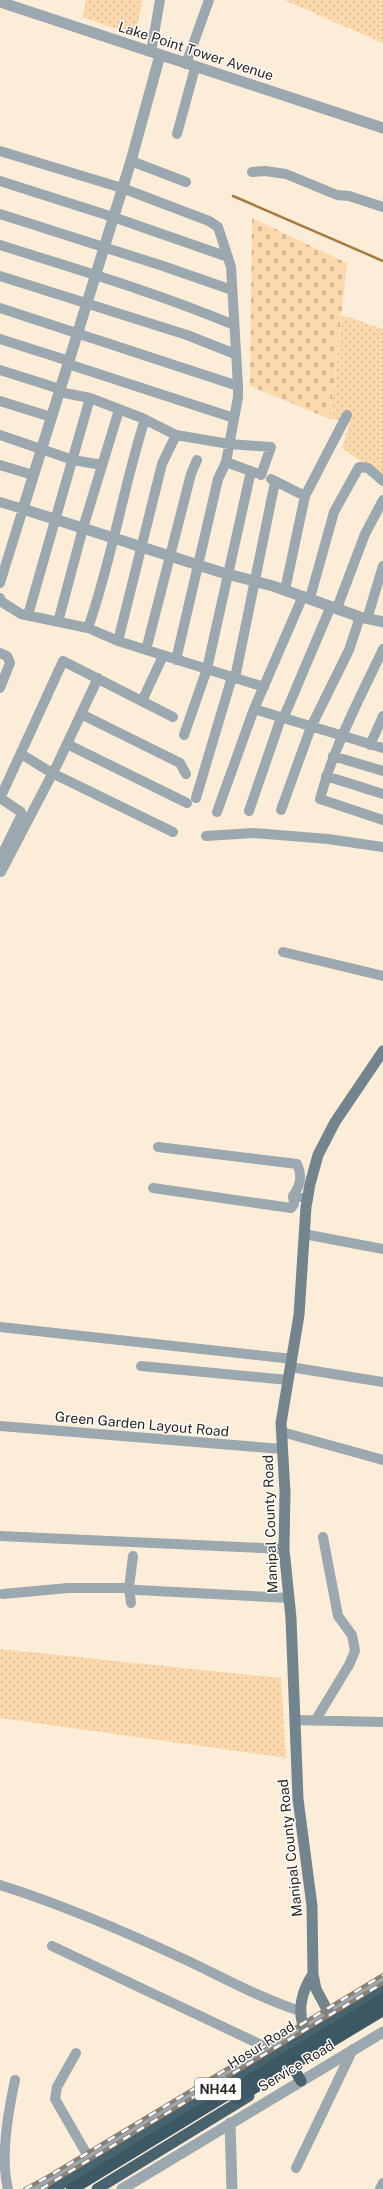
<svg xmlns="http://www.w3.org/2000/svg" width="383" height="2189" font-family="'Public Sans',sans-serif">
<defs>
<pattern id="grass-dots" width="8" height="8" patternUnits="userSpaceOnUse"><rect width="8" height="8" fill="#fbd9ad"/><path d="M2 2h.1M6 6h.1" fill="none" stroke="#d7ba94" stroke-width="1.8" stroke-linecap="round"/></pattern>
<pattern id="cemetery-stones" width="16" height="16" patternUnits="userSpaceOnUse"><rect width="16" height="16" fill="#fbd9ad"/><path d="M2 7V4a2 2 0 0 1 4 0v3zM10 15v-3a2 2 0 0 1 4 0v3z" fill="#d7ba94"/></pattern>
</defs>
<rect width="100%" height="100%" fill="#fcedd9"/>
<path fill="url(#grass-dots)" d="M86,0h57l-8,35 -53,-18z
M284,0h99v43z
M342,315l41,14v148l-41,-29 8,-26 -20,-3z
M0,1649l281,29 5,80 -286,-40z"/>
<path fill="url(#cemetery-stones)" d="M252,218l95,45 -17,156 -80,-33z"/>
<g fill="none" stroke-linecap="round" stroke-linejoin="round">
<path stroke="#a57b3e" stroke-width="2.5" d="M233,196l150,65"/>
<path stroke="#9ba8af" stroke-width="10" d="M151,52l9,-52
M186,64l23,-64
M177,134l18,-66
M0,151l122,37 87,33 9,6 13,40 7,119v11l-12,65 -8,17 -42,181
M131,161l55,21
M252,172l13,-1 21,3 51,21 12,1 34,11
M0,181l113,36 115,40
M0,214l163,52 69,24
M0,245c79,25 158,48 234,80
M0,276l187,59 48,19
M0,308l238,78
M0,339l69,22
M68,364l166,54
M0,370l60,19
M59,392l31,6 52,20 34,17 53,9 42,3 -10,28
M0,401l51,16
M0,435l73,25 29,5
M226,462l30,11
M0,465l33,10
M271,479l34,17
M0,502l23,7 -23,74
M285,590l20,-94 42,-81
M303,596l-49,113 129,39
M0,598l2,4 19,12 67,14 30,13 146,46
M310,598l24,-86 25,-45 9,1 15,13
M337,608l28,-74 18,-34
M28,615l62,-217
M367,619l16,-53
M58,622l25,-94 36,-118
M88,628c24,-68 35,-140 57,-209
M118,641l44,-177 14,-29
M383,649c-23,49 -49,97 -63,150l63,21
M146,650l45,-176 6,-14
M0,653l7,3 3,7 -10,25
M235,678l40,-196
M142,701l21,-45
M81,714l99,49 6,11
M283,719l48,-113
M184,735l23,-66 44,-198
M67,744l120,59
M370,745l13,-29
M21,754l31,19 121,59
M333,756l50,15
M326,776l57,18
M3,792l60,-131 110,56
M0,798l21,14v4l-21,43
M196,798l36,-121
M281,810l30,-83 38,-77 11,-33
M249,811l32,-93
M217,812l37,-103
M206,836l47,-3 75,6 55,8
M1,872l57,-109 40,-85
M283,952l100,24
M158,1147l139,17c6,12 3,22 -4,32
M153,1188l138,20 3,-4 -1,-8 14,2
M304,1234l79,15
M0,1327l292,32
M141,1366l147,14
M290,1367l93,15
M0,1426l282,23
M282,1432l101,28
M0,1536l284,13
M3,1594l65,-6h61l8,2 151,8
M131,1603l-2,-15 4,-32
M295,1720l88,2
M315,1721l34,-56 6,-14 -3,-16 -14,-19 -15,-79
M0,1885c64,20 126,47 186,75 38,18 74,38 114,51
M52,1946l218,103
M76,2053l-19,34 -2,12 34,59
M296,2168l57,-119
M8,2189c-8,-31 0,-77 7,-109
M380,2189l3,-6"/>
<path stroke="#9ba8af" stroke-width="11" d="M0,2l383,126
M160,55l-29,106 -108,348 197,63 53,14 87,31 23,5
M230,2123l2,66
M36,2189l347,-208
M122,2189l261,-157"/>
<path stroke="#72858f" stroke-width="11" d="M332,2019l-16,-30 -3,-15 -1,-68 -14,-107 -7,-181 -7,-69 1,-57 -4,-69 18,-108 7,-108 4,-23 8,-29 17,-33 48,-71
M304,2028c-7,-18 -2,-38 9,-54"/>
<path stroke="#48626e" stroke-width="11" d="M294,2069l7,12
M53,2189l330,-200
M97,2189l152,-93"/>
<path stroke="#3c5865" stroke-width="12" d="M237,2098l146,-88
M72,2189l311,-190"/>
<defs>
<path id="rail" d="M25,2189l24,-13 334,-201
M41,2189l342,-206"/>
</defs>
<use href="#rail" stroke="#8b8072" stroke-width="4"/>
<use href="#rail" stroke="#fff" stroke-width="2.5" stroke-dasharray="8" stroke-linecap="butt"/>
</g>
<g text-anchor="middle" stroke-width="3" stroke-linejoin="round" paint-order="stroke">
<rect fill="#fff" stroke="#6d6862" stroke-width="1" x="195" y="2078" width="46" height="22" rx="3"/>
<g font-size="13" font-weight="bold" fill="#2e271e">
<text x="218" y="2094">NH44</text>
</g>
<g font-size="14" fill="#2e271e" stroke="#fff">
<text transform="translate(196 51) rotate(18)" y="5">Lake Point Tower Avenue</text>
<text transform="translate(142 1424) rotate(5)" y="5">Green Garden Layout Road</text>
<text transform="translate(270 1524) rotate(-92)" y="5">Manipal County Road</text>
<text transform="translate(290 1848) rotate(-96)" y="5">Manipal County Road</text>
<text transform="translate(261 2045) rotate(-32)" y="5">Hosur Road</text>
<text transform="translate(296 2066) rotate(-31)" y="5">Service Road</text>
</g>
</g>
</svg>
